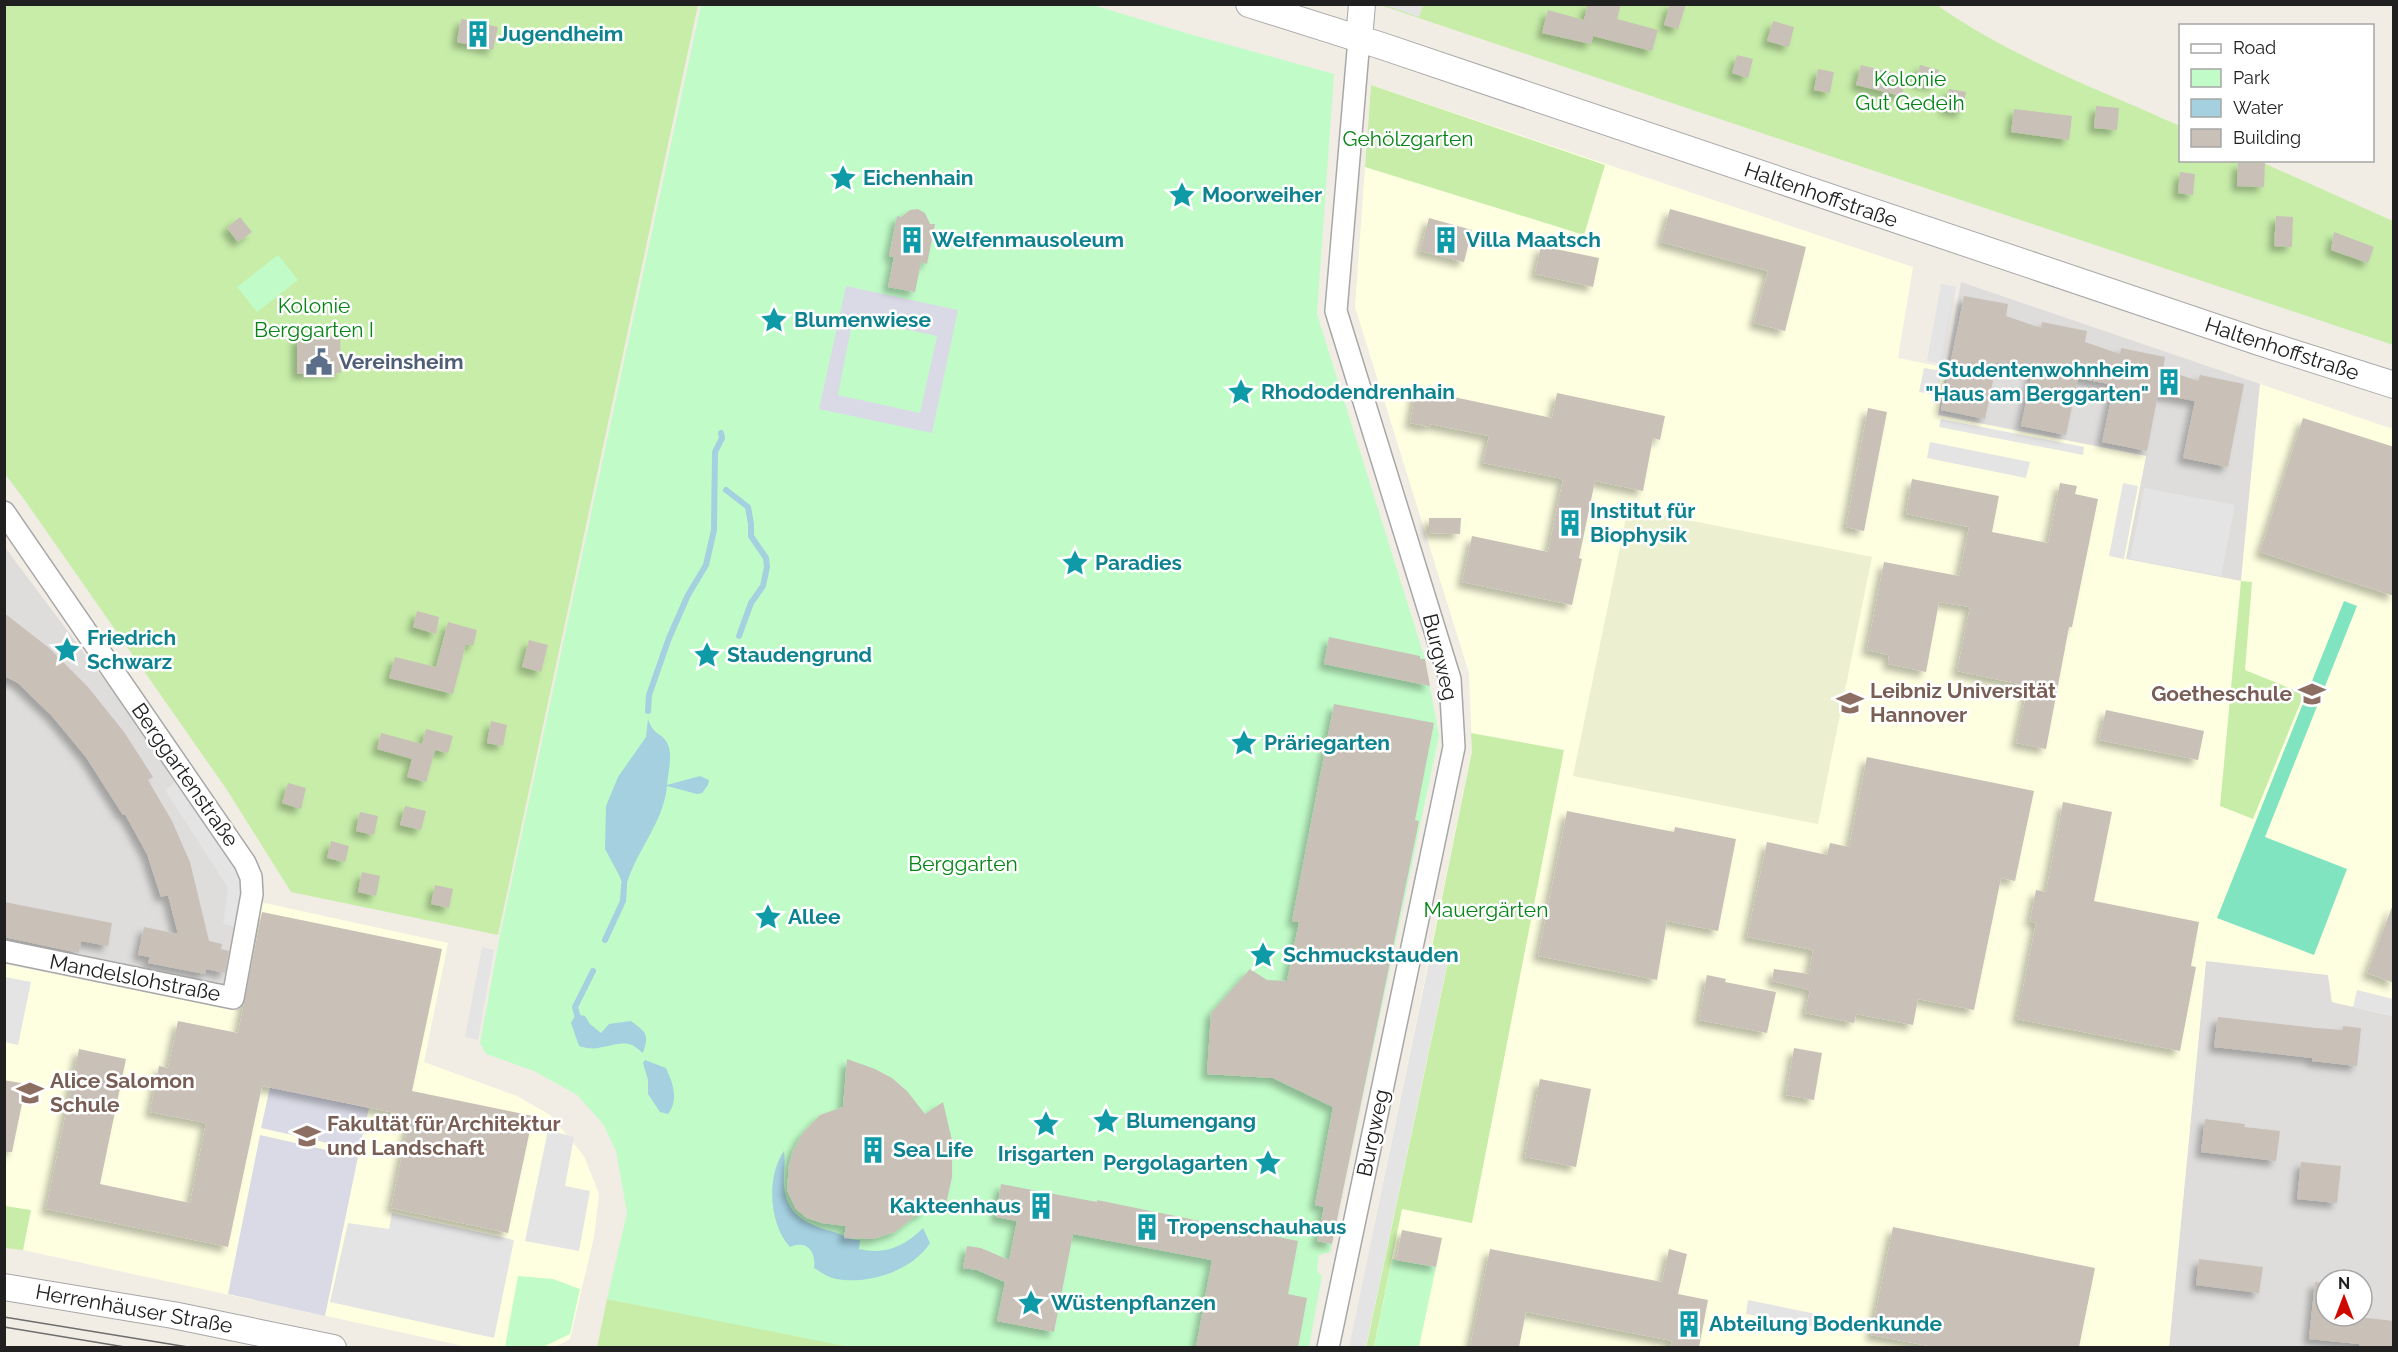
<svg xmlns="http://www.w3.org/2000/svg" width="2398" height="1352" font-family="Raleway,sans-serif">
<defs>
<filter id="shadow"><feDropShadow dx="-5.5" dy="5.5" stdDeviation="3" flood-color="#0004"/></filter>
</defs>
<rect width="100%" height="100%" fill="#f1ede5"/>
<path fill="#dedddc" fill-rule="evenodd" d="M1961,282l299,102 -19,197 -116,-22 21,-103 -208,-41z
M4,546l203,271 39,68 -18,106 -223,-48z
M2206,960l122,15 4,27 61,14v331l-224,1zM2326,1280h36v36h-36z"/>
<path fill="#feffe0" d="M1371,85l542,182 -15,91 49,10 -9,47 208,41 -20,103 115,22 19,-197 133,45v587l-61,-14 -4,-27 -122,-14 -37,386 -820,1 123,-598 -3,-77 -114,-366z
M260,902l188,41 -24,119 93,34 33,19 34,41 15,38 -5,43 -24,102 -16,8h-86l-445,-97 7,-39 -25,-5 -1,-242 235,47z"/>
<path fill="#ecf0d0" d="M1628,508l244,49 -54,267 -245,-48z"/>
<path fill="#c7eda9" d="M5,5h693l-200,930 -207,-43 -64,-102 -201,-288 -21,-28z
M1380,5h557c73,52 161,84 243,121v34l79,1 134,60v124z
M1371,85l234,80 -21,70 -219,-68z
M2241,581l11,1 -7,88 59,24 -51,125 -33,-13z
M1471,733l93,17 -92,473 -70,-14 -28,138 -8,1 83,-391 -18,-5 41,-201z
M5,1206l26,4 -8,40 -18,-2z
M607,1299l254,48 -264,1z"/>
<path fill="#c1fcc8" d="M701,5h392l93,28 148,41 -17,240 108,345 14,77 -109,516 -11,3 -2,16 5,5 -13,71h-459l-243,-48 20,-86 -11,-62 -13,-27 -26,-29 -43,-24 -48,-17 -6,-11 20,-108z
M278,255l20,25 -41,32 -20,-25z
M1392,1259l44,8 -17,80 -45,1z
M518,1276l35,3 27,10 -10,45 -27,13h-38z"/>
<path fill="#80e4c1" d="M2344,601l13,5 -92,231 82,32 -33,86 -97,-37z"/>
<path fill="#e4e4e4" d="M1381,4h42v1l-4,12z
M1941,284l15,3 -13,77 -16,-3z
M1924,368l18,3 -5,24 -18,-3z
M1941,419l143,28 -1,8 -144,-28z
M1930,442l100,20 -4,16 -99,-20z
M2123,483l15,3 -14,73 -15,-3z
M2144,488l91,17 -14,71 -91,-17z
M176,781l63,93 4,15 -6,38 -14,-3 5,-36 -63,-98z
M482,947l12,3 -16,90 -13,-3z
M1431,952l18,4 -83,391h-17z
M5,977l26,5 -13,63 -13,-3z
M2357,990l36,9v17l-40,-9z
M548,1130l26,7 -9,49 25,5 -11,60 -54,-10z
M392,1213l122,27 -20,98 -164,-36 18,-79 41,6z
M1748,1300l73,15 -3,13 -72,-14z"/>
<path fill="#dadae7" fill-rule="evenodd" d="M846,286l112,24 -26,123 -113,-24zM853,318l84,18 -17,77 -82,-18z
M270,1087l99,21 -10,42 -98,-22z
M260,1135l98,22 -33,159 -97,-22z"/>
<path fill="#a4d0e0" d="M648,719c6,17 11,12 18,22 8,11 2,31 1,44l33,-9 9,4 -1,5 -6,8 -5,1 -30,-8c-4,40 -34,67 -42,105l-6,-16 -14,-26 1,-43 12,-29 28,-40z
M576,1014l9,2 5,8 11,9 8,-9 22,-3c16,12 18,13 12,32 -3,-2 -8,-7 -11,-8 -17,-6 -32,9 -53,1l-8,-23z
M645,1060l21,8c7,15 13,32 2,46l-8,-2 -12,-18v-14l-5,-17z
M784,1151c2,14 -2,28 1,42 5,25 27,33 49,39 10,3 14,8 26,8l-1,9c26,6 45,-2 64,-21l7,15c-18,28 -62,42 -94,36 -9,-2 -15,-7 -22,-11 2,-17 -7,-28 -24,-21 -21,-23 -24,-70 -6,-96z"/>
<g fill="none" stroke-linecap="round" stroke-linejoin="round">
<path stroke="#a4d0e0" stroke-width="6" d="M726,490l22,17 3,17v12l15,22 1,9 -4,19 -12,17 -12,33
M648,711l1,-16 20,-57 19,-43 18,-30 8,-35 1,-78 7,-14 -1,-5
M605,940l18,-39 1,-16
M579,1022l-4,-15 18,-36"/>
</g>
<path fill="#c9c0b8" filter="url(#shadow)" d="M1588,4h33l-4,15 41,11 -6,21 -59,-15 -2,8 -49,-11 6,-23 36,10z
M1670,4h16l-8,25 -14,-4z
M461,19l37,8 -5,23 -36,-8z
M1773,21l21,6 -5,20 -22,-6z
M1737,55l16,4 -5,19 -16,-5z
M1861,65l45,11 -4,20 -46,-11z
M1920,65l19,5 -4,16 -19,-4z
M1818,69l16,3 -4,21 -16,-3z
M1949,89l17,3 -4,21 -18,-4z
M2096,106l23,2 -2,22 -23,-2z
M2014,109l58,7 -3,24 -58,-8z
M2238,163h27l-1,24 -27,-1z
M2180,172l15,2 -2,21 -15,-2z
M918,209l7,4 5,11h5l-8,40 -6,-2 -6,30 -27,-5 6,-30 -5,-1 8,-40 4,1 9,-7z
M1670,209l136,38 -21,84 -31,-8 14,-52 -107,-29z
M2276,216l17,1 -1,30 -18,-1z
M240,217l12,15 -14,10 -11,-14z
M1429,218l43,12 -8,32 -44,-11z
M2334,232l40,15 -6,16 -37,-13z
M1541,246l58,12 -6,29 -58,-13z
M1964,296l44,8 -2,12 35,12 1,-6 45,9 -2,11 35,12 1,-6 44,9 -2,12 35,12 2,-6 44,9 -16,83 -45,-9 12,-57 -37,-7 -11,57 -45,-9 12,-57 -36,-7 -12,57 -45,-9 12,-57 -36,-7 -12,57 -44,-9z
M340,336l1,37 -44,1v-37z
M1416,389l136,29 5,-25 108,23 -5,24 -7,-2 -10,53 -48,-10 -16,77 3,1 -10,46 -110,-23 10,-46 76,16 15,-73 -80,-16 6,-27 -59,-12 -1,3 -19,-4z
M1868,408l19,4 -23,119 -18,-4z
M2303,418l91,29v149l-134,-44z
M1912,479l87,17 -7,36 56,11 12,-60 17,3 -2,8 23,5 -26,128h-3l-23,122 -30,-6 12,-57 -71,-15 13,-64 -31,-5 -13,70 -38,-8 1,-9 -22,-5 17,-88 75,14 10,-49 -63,-13z
M1429,518h32l-1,16 -31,-1z
M417,611l22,6 -3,17 -23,-7z
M4,613l44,34 40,40 36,45 29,45 -5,3 24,41 18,41 19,79 13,3 -1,5 8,2 -4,22 -19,-4 -1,5 -57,-11 2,-6 -12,-2 6,-28 34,7 -10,-39 -7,2 -14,-43 -22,-40 -2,1 -37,-58 -34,-41 -34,-33 -14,-7z
M448,622l29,8 -4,16 -7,-2 -13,50 -64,-16 6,-21 41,10z
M1329,637l91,19v3h5l5,27 -106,-22z
M529,640l19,5 -7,27 -19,-5z
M1334,704l100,19 -19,97 4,1 -87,423 -15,-3 7,-34 -9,-2 18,-98 -60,-29 -66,-4 4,-61 39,-44 17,11 20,1 12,-59 -7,-1z
M2106,710l98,21 -6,29 -99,-20z
M491,721l16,4 -4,21 -16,-3z
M426,729l27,7 -5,17 -13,-3 -9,32 -19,-5 5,-18 -35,-10 4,-16 41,11z
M1867,757l167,34 -19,90 -14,-3 -27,132 -56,-11 -5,26 -57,-11 -2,9 -49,-10 5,-23 -38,-9 2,-12 35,5 4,-24 -66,-13 20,-95 60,13 3,-12 19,4z
M288,783l18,5 -5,21 -19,-6z
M2063,802l49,10 -18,89 105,21 -8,44 5,1 -16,84 -163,-32 19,-96 -6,-2 6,-31 10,2z
M405,806l21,5 -5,19 -21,-5z
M1567,811l107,21 1,-5 61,12 -18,92 -51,-10 -10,59 -119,-24z
M360,812l18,4 -4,19 -18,-4z
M331,841l18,5 -4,16 -18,-4z
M362,872l18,4 -4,20 -18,-4z
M435,885l18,4 -4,19 -18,-4z
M4,902l108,21 -4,23 -27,-5 -2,12 -75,-16z
M2392,907h2v76l-27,-10z
M262,912l180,37 -30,142 121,25 -25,117 -117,-25 19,-92 -148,-30 -34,161 -182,-38 33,-160 47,10 -26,125 90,19 16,-80 -56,-11 9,-46 9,2 10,-47 60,12z
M1707,975l19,4 -1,3 51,10 -9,41 -68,-13z
M2218,1017l98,11 26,2 1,-4 18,2 -4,38 -45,-5v-3l-98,-11z
M1794,1048l28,5 -8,47 -28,-5z
M847,1059l28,10 17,9 15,13 18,23 18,-12 9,38v37l-6,27 -17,-5 -6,14 -7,2 -21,17 -22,7 -29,-1 2,-12 -24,-3 -15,-5 -11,-9 -9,-19 2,-25 4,-14 9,-17 18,-19 23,-8z
M1540,1079l51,10 -15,78 -51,-10z
M4,1080l22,4 -14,68h-8z
M2205,1119l40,5 -1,3 36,4 -4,30 -75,-9z
M2301,1162l40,4 -4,37 -40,-4z
M1001,1184l96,18v-2l201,41 -10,53 19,4 -9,49h-102l16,-87 -139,-26 -19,98 -57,-11 8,-39 -28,-12 -14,-2 4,-22 14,2 28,12 8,-39 -21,-4z
M1893,1227l202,41 -16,79h-145l-63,-12z
M1402,1230l40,8 -6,29 -40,-7z
M1490,1249l172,33 7,-33 18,5 -9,40 30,6 -9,47h-29l2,-6 -146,-29 -7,35h-49z
M2199,1259l64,8 -4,26 -63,-8z
M2315,1282l11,1v33h23l45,5v26h-35v-3l-50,-5z"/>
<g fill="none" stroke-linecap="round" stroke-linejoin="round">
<defs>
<path id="minor" d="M4,512l241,351 6,14 1,17 -19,104 -229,-47
M1328,1348l126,-601 -4,-68 -114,-368 23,-272"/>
<path id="tertiary" d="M1249,4l133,42 877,296 135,43
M1359,39l3,-35
M4,1287l169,28 160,33"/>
</defs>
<use href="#minor" stroke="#a7a7a7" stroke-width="24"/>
<use href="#tertiary" stroke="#a7a7a7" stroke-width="28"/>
<use href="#minor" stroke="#fff" stroke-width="21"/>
<use href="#tertiary" stroke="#fff" stroke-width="26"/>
<path stroke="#6e6e6e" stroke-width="1.5" d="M4,1317l190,31
M4,1327l127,21"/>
</g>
<defs>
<symbol id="building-bare" viewBox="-9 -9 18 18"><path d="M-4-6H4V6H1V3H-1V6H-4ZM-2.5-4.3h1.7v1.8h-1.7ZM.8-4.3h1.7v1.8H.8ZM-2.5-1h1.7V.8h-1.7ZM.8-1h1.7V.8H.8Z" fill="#0f9aa8" stroke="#fff" stroke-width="2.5" paint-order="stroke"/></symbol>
<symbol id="sight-bare" viewBox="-9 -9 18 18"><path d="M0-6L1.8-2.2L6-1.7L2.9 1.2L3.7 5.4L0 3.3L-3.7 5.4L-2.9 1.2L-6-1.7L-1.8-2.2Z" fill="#0f9aa8" stroke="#fff" stroke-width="2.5" paint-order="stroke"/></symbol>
<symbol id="civic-bare" viewBox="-9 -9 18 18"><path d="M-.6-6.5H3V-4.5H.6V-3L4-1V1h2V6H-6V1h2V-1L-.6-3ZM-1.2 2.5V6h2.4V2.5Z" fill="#5c6f8a" stroke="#fff" stroke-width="2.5" paint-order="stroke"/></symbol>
<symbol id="school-bare" viewBox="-9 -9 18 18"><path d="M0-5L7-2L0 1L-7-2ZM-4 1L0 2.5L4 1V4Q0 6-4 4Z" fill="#8d6e63" stroke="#fff" stroke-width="2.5" paint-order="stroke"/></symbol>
<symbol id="university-bare" viewBox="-9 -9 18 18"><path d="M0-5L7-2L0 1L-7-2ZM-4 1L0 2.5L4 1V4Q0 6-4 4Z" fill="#8d6e63" stroke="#fff" stroke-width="2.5" paint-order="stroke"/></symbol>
</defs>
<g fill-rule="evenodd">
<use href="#building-bare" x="459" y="15" width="38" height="38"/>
<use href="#sight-bare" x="824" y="159" width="38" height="38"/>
<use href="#sight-bare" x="1163" y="176" width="38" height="38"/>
<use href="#building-bare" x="893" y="221" width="38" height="38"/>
<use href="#building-bare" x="1427" y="221" width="38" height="38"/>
<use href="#sight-bare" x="755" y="301" width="38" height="38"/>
<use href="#civic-bare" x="300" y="343" width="38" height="38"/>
<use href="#building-bare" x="2150" y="363" width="38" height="38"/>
<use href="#sight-bare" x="1222" y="373" width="38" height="38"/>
<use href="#building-bare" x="1551" y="504" width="38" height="38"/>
<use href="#sight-bare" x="1056" y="544" width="38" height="38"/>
<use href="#sight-bare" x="48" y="631" width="38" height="38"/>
<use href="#sight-bare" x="688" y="636" width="38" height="38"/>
<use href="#school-bare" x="2293" y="675" width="38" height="38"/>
<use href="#university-bare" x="1831" y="684" width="38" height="38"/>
<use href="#sight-bare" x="1225" y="724" width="38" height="38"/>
<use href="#sight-bare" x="749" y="898" width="38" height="38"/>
<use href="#sight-bare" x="1244" y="936" width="38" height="38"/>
<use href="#university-bare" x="11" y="1074" width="38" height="38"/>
<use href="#sight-bare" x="1087" y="1102" width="38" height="38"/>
<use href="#sight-bare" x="1027" y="1105" width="38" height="38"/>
<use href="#university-bare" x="288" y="1117" width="38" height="38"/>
<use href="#building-bare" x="854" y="1131" width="38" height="38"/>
<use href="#sight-bare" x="1249" y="1144" width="38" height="38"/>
<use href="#building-bare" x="1022" y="1187" width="38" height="38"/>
<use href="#building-bare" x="1128" y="1208" width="38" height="38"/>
<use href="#sight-bare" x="1012" y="1284" width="38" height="38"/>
<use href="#building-bare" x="1670" y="1305" width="38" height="38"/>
</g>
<g text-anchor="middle" stroke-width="5" stroke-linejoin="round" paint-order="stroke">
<g font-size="21" font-weight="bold" fill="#0d838f" stroke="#fff" text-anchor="start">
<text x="498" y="41">Jugendheim</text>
<text x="863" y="185">Eichenhain</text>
<text x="1202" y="202">Moorweiher</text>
<text x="932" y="247">Welfenmausoleum</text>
<text x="1466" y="247">Villa Maatsch</text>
<text x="794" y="327">Blumenwiese</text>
<text x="2149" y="377" text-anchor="end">Studentenwohnheim<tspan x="2149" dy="24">"Haus am Berggarten"</tspan></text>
<text x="1261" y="399">Rhododendrenhain</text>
<text x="1590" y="518">Institut für<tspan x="1590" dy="24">Biophysik</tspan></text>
<text x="1095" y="570">Paradies</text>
<text x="87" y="645">Friedrich<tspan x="87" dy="24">Schwarz</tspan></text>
<text x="727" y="662">Staudengrund</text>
<text x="1264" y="750">Präriegarten</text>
<text x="788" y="924">Allee</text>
<text x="1283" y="962">Schmuckstauden</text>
<text x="1126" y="1128">Blumengang</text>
<text x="893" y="1157">Sea Life</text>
<text x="1046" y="1161" text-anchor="middle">Irisgarten</text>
<text x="1248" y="1170" text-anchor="end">Pergolagarten</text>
<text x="1021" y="1213" text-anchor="end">Kakteenhaus</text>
<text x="1167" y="1234">Tropenschauhaus</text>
<text x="1051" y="1310">Wüstenpflanzen</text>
<text x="1709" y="1331">Abteilung Bodenkunde</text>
</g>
<g font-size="21" fill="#068516" stroke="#fff">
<text x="1910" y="86">Kolonie<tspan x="1910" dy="24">Gut Gedeih</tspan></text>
<text x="1408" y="146">Gehölzgarten</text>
<text x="314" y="313">Kolonie<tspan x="314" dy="24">Berggarten I</tspan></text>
<text x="963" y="871">Berggarten</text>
<text x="1486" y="917">Mauergärten</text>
</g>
<g font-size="21" fill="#202020" stroke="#fff">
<text transform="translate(1821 195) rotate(19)" y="7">Haltenhoffstraße</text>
<text transform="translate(2282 349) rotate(18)" y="7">Haltenhoffstraße</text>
<text transform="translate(1440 657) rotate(76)" y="7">Burgweg</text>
<text transform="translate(185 775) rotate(55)" y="7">Berggartenstraße</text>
<text transform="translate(135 978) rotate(11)" y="7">Mandelslohstraße</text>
<text transform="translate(1373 1133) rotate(-78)" y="7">Burgweg</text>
<text transform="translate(134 1309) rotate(10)" y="7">Herrenhäuser Straße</text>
</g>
<g font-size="21" font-weight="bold" fill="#4e5e75" stroke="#fff" text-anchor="start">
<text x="339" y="369">Vereinsheim</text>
</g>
<g font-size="21" font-weight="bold" fill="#785e54" stroke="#fff" text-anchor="start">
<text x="1870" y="698">Leibniz Universität<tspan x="1870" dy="24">Hannover</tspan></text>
<text x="2292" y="701" text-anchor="end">Goetheschule</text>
<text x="50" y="1088">Alice Salomon<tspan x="50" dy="24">Schule</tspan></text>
<text x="327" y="1131">Fakultät für Architektur<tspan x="327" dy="24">und Landschaft</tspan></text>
</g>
</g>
<rect width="2398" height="1352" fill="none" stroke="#202020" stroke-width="12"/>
<rect x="2179" y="24" width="195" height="138" fill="#ffffff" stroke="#a6a6a6" stroke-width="1.5"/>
<rect x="2191" y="44" width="30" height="9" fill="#ffffff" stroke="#a6a6a6" stroke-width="1.5"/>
<text x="2233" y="54" font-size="18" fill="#202020">Road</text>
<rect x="2191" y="69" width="30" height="18" fill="#c1fcc8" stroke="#a6a6a6" stroke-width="1.5"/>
<text x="2233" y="84" font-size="18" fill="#202020">Park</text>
<rect x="2191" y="99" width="30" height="18" fill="#a4d0e0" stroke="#a6a6a6" stroke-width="1.5"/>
<text x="2233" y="114" font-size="18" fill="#202020">Water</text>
<rect x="2191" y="129" width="30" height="18" fill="#c9c0b8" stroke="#a6a6a6" stroke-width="1.5"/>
<text x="2233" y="144" font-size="18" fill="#202020">Building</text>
<g transform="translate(2344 1298)"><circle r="28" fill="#ffffff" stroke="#a6a6a6" stroke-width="1.5"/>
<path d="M0-4.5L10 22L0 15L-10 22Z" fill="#cf0900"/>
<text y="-9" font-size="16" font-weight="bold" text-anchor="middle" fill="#202020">N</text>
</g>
</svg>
